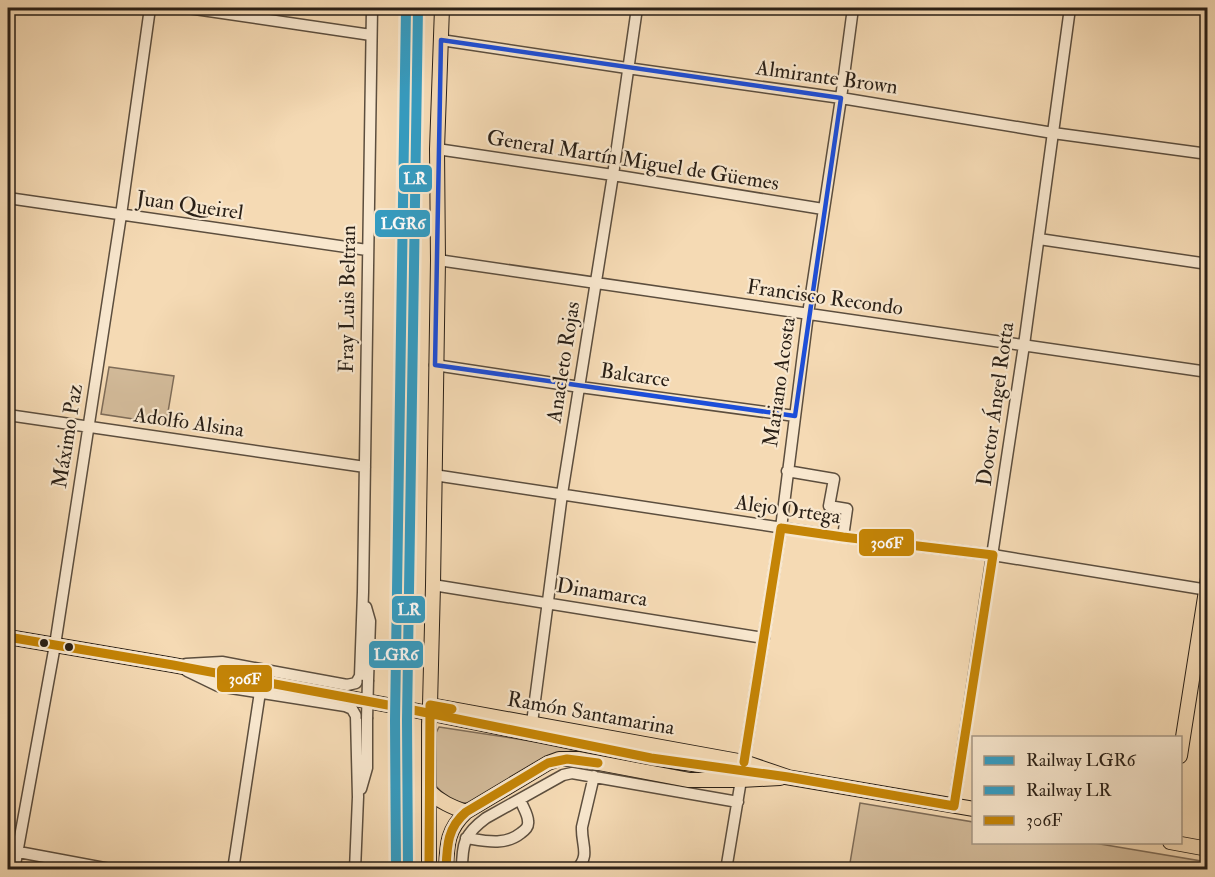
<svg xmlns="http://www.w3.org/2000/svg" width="1215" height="877" font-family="'IM FELL Double Pica',serif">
<rect width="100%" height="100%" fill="#f5dab4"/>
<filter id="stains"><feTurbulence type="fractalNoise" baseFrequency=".00333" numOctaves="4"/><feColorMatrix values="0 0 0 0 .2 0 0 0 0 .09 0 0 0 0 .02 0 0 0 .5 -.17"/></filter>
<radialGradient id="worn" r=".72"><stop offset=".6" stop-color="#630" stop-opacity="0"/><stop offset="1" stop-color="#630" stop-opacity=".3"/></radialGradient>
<path fill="#d2ba99" stroke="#7e6c58" stroke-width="1.5" d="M109,367l65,9 -8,48 -65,-10z
M439,727l144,22v2l-2,1 -10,-1 -21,6 -80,46c-14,1 -25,-6 -34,-17v-53z
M860,803l113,19 1,20 120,1 113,19v7h-358z"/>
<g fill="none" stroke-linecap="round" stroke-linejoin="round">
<defs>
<path id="minor" d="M188,8l183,27
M441,40l186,28 214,30 212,35 155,21
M437,149l176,26 210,34
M8,198l359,52
M1039,239l169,25
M438,260l770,112
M435,365l145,22 215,29
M8,415l357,52
M787,471l47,8 -5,27 18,3 -4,28
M434,475l409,62 150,18 215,35
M433,585l331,53
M366,607l4,14 -2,59
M186,664l36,-2 125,23 9,-2 4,-7 3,-84 9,-584
M187,671l31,15 127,20 7,3 4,7 2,81 -3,73
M532,723l30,-229 51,-319 24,-167
M744,762l37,-234 27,-214 33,-216 12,-90
M361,789l6,-21v-49
M954,806l70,-461 46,-337
M466,838c19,3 39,8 55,-5 4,-3 8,-6 7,-12 0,-7 -6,-15 -8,-22
M8,850l107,20
M14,870l41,-225 66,-430 29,-207
M233,870l27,-178
M462,870c0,-26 2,-36 24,-52l77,-43 9,-2 166,29
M576,870c15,-15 5,-25 6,-43l12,-51
M726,870l16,-96"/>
<path id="major" d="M442,8l-5,141 1,111 -5,325 -3,120 314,57 44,15
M8,637l165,28 220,41 258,52 90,13
M1180,756l28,-178
M780,776l194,33
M429,791c11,11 23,16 37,21
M1170,842l38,7
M429,870v-146
M446,870c1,-26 1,-40 20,-58l82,-49 11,-4h19l111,21h52l39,-2"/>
</defs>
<use href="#minor" stroke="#5c4e3e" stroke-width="13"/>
<use href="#major" stroke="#291f16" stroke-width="16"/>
<use href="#minor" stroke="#f8e7ce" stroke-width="10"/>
<use href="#major" stroke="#f5dab4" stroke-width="14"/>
<defs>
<path id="minor-bridge" d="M367,719l1,-39"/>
<path id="major-bridge" d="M429,724l1,-19"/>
</defs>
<use href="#minor-bridge" stroke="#5c4e3e" stroke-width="13" stroke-linecap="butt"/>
<use href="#major-bridge" stroke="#291f16" stroke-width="16" stroke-linecap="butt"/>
<use href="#minor-bridge" stroke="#f8e7ce" stroke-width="10"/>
<use href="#major-bridge" stroke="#f5dab4" stroke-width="14"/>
<defs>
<path id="bus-1" d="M781,528l62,9 150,18
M8,637l165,28 220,41 258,52 137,19 166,29
M744,762l37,-234
M954,806l39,-251
M429,867l1,-162 22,4
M446,870c1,-24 1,-42 20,-58l82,-49 19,-4 31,4"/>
</defs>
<use href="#bus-1" stroke="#f8e7ce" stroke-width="14"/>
<use href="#bus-1" stroke="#c48406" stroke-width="9"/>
<defs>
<path id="rail-1" d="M396,870l-1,-150 11,-712"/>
<path id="rail-2" d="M408,870l-1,-150 11,-712"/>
</defs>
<use href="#rail-1" stroke="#f8e7ce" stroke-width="15"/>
<use href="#rail-2" stroke="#f8e7ce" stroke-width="15"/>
<use href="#rail-1" stroke="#349cc2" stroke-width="10"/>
<use href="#rail-2" stroke="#349cc2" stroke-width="10"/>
</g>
<path fill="none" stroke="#1d4ed8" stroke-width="4.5" stroke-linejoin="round" d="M441,40l400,58 -46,318 -360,-51z"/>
<g fill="#291f16" stroke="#f8e7ce" stroke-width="2">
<circle cx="44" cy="643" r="5"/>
<circle cx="69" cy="647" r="5"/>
</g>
<g text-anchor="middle" stroke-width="4.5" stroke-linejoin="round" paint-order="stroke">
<g font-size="21" fill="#291f16" stroke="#f8e7ce">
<text transform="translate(827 77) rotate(8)" y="7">Almirante Brown</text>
<text transform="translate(633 160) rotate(9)" y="7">General Martín Miguel de Güemes</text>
<text transform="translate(190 205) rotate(8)" y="7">Juan Queirel</text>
<text transform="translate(825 297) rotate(8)" y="7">Francisco Recondo</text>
<text transform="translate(347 299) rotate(-89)" y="7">Fray Luis Beltran</text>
<text transform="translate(563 362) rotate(-81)" y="7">Anacleto Rojas</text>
<text transform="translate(635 375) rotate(8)" y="7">Balcarce</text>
<text transform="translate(779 382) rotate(-82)" y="7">Mariano Acosta</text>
<text transform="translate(995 404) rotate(-82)" y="7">Doctor Ángel Rotta</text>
<text transform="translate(189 422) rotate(8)" y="7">Adolfo Alsina</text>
<text transform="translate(67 436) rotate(-81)" y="7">Máximo Paz</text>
<text transform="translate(788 509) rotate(8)" y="7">Alejo Ortega</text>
<text transform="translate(602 592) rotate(9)" y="7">Dinamarca</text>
<text transform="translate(591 713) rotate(10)" y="7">Ramón Santamarina</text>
</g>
</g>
<g stroke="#f8e7ce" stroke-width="2">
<rect x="398" y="164" width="35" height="29" rx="6" fill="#349cc2"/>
<rect x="374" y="209" width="57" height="29" rx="6" fill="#349cc2"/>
<rect x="858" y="528" width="57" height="29" rx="6" fill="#c48406"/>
<rect x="391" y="595" width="35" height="29" rx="6" fill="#349cc2"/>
<rect x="368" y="640" width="56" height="29" rx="6" fill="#349cc2"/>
<rect x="216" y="664" width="57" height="29" rx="6" fill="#c48406"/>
</g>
<g font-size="16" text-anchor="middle" font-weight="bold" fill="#fff">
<text x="415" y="184">LR</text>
<text x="403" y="229">LGR6</text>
<text x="887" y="548">306F</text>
<text x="409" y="615">LR</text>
<text x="396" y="660">LGR6</text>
<text x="245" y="684">306F</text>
</g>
<rect width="1215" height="877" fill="none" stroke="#f5dab4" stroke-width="30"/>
<rect x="9" y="9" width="1197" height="859" fill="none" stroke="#291f16" stroke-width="3"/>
<rect x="15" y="15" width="1185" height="847" fill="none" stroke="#291f16" stroke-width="1.5"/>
<rect x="972" y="736" width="210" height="108" fill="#f8e7ce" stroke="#a59784" stroke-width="1.5"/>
<rect x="984" y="756" width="30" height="9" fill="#349cc2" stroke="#a59784" stroke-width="1.5"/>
<text x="1026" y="766" font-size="18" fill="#291f16">Railway LGR6</text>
<rect x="984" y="786" width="30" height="9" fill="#349cc2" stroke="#a59784" stroke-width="1.5"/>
<text x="1026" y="796" font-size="18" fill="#291f16">Railway LR</text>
<rect x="984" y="816" width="30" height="9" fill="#c48406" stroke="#a59784" stroke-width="1.5"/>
<text x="1026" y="826" font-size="18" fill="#291f16">306F</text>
<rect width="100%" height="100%" filter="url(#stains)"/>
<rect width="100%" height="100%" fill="url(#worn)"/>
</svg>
